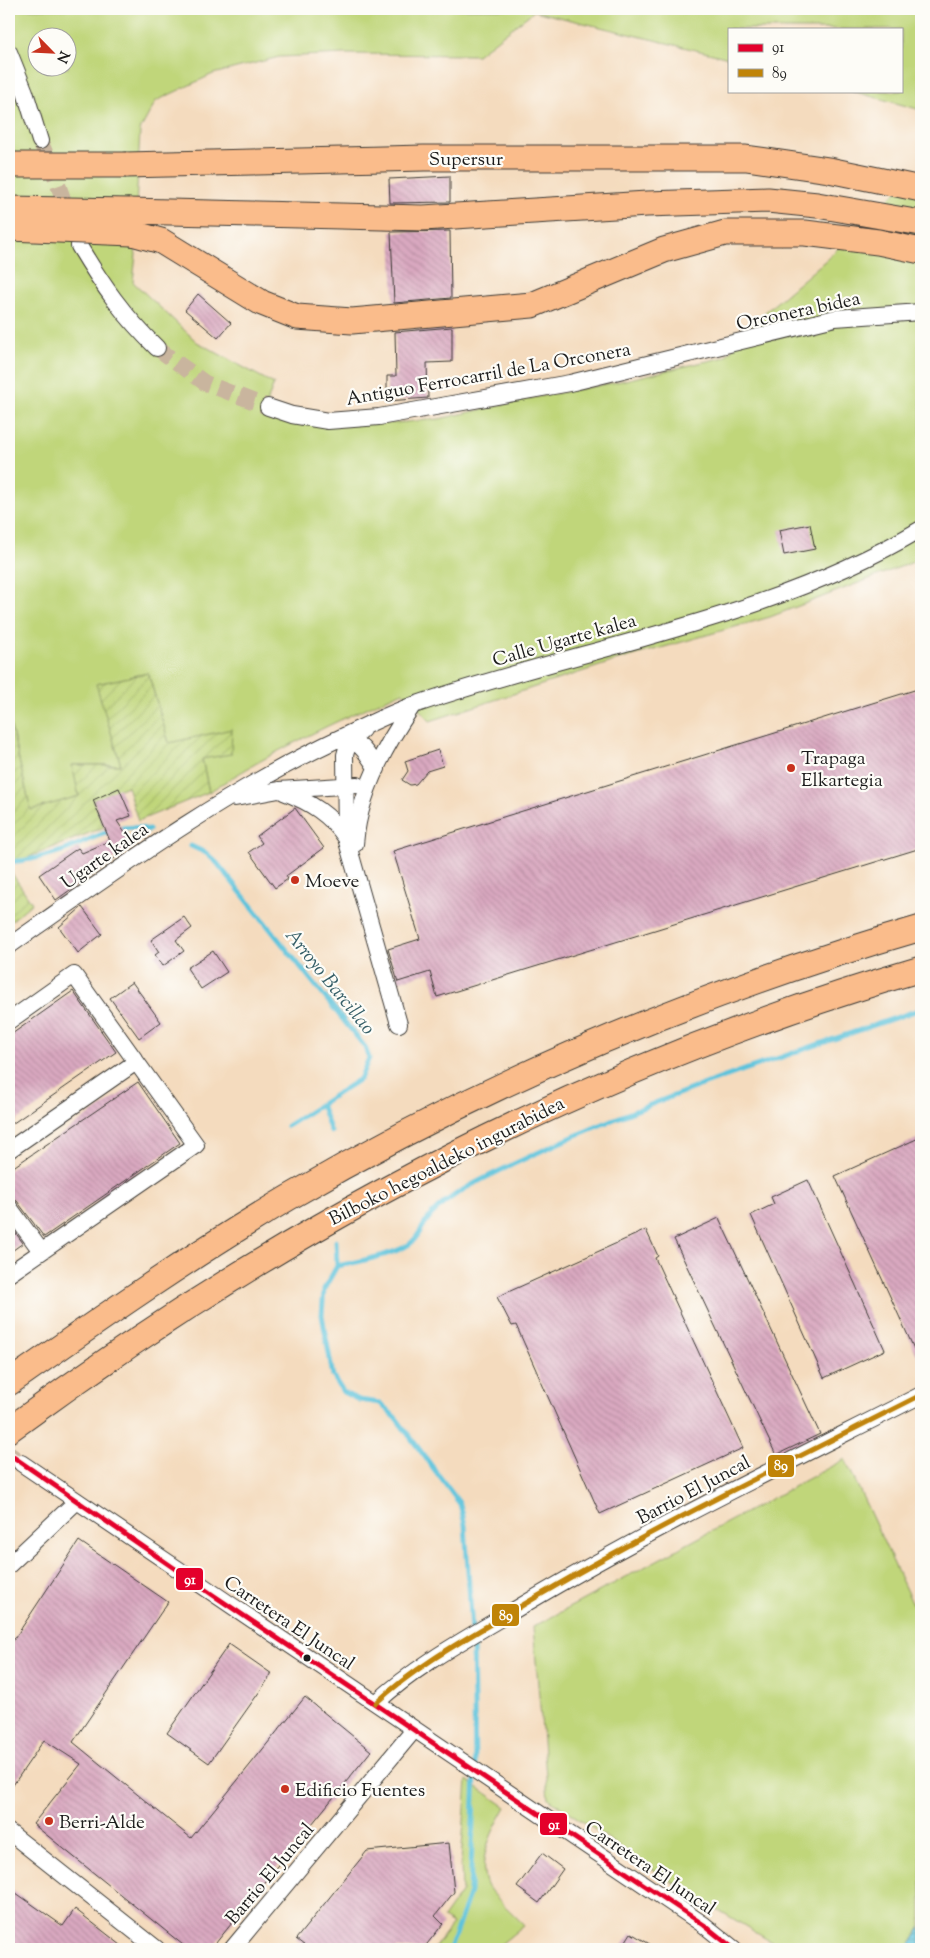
<svg xmlns="http://www.w3.org/2000/svg" width="930" height="1958" font-family="'Sorts Mill Goudy',serif">
<defs>
<pattern id="garden-furrows" width="10" height="10" patternUnits="userSpaceOnUse" patternTransform="scale(1.25)"><rect width="10" height="10" fill="#c0d67a"/><path d="M-1 1l2-2M0 10L10 0M9 11l2-2" fill="none" stroke="#a4b769"/></pattern>
<pattern id="water-rules" width="6" height="5" patternUnits="userSpaceOnUse" patternTransform="scale(1.25)"><rect width="6" height="5" fill="#5dc3db"/><path d="M0 2.5h6" fill="none" stroke="#50a7bb"/></pattern>
<pattern id="building-back-hatch" width="6" height="6" patternUnits="userSpaceOnUse" patternTransform="scale(1.25)"><rect width="6" height="6" fill="#d9a8c0"/><path d="M-1 5l2 2M0 0l6 6M5-1l2 2" fill="none" stroke="#ba90a4"/></pattern>
</defs>
<rect width="100%" height="100%" fill="#fdfcf7"/>
<filter id="ink" filterUnits="userSpaceOnUse"><feTurbulence type="fractalNoise" baseFrequency=".02" numOctaves="2"/><feDisplacementMap in="SourceGraphic" scale="10" xChannelSelector="R" yChannelSelector="G"/><feConvolveMatrix kernelMatrix="1 2 1 2 8 2 1 2 1" color-interpolation-filters="sRGB"/></filter>
<filter id="wash" filterUnits="userSpaceOnUse"><feTurbulence type="fractalNoise" baseFrequency=".0096" numOctaves="4" result="noise"/><feDisplacementMap in="SourceGraphic" scale="20" xChannelSelector="R" yChannelSelector="G"/><feGaussianBlur stdDeviation="1.12" result="paint"/><feColorMatrix in="noise" values="0 0 0 0 0 0 0 0 0 0 0 0 0 0 0 0 0 1.4 0 .05"/><feComposite in="paint" operator="in"/></filter>
<g filter="url(#wash)">
<rect width="100%" height="100%" fill="#f4dbbe"/>
<path fill="#c0d67a" stroke="#6e794b" fill-rule="evenodd" d="M9,9h912v101l-69,-19h49v-62h-172v29l-195,-47 -57,44 -133,-1 -65,3 -66,17 -57,27 -16,29 -6,117 2,7 -3,28 64,60 77,42 -11,28 121,12 55,-5 98,-22 75,-14 113,-26 38,-43 64,-55 94,-91v391l-151,58 -155,44 -185,60 -27,-29c-68,29 -132,60 -194,100l-7,-33 -33,-16 -21,-70 -51,11 24,81h-48l6,31 -48,15 -22,-92zM38,38h30v30h-30z
M845,1459l76,163v305l-14,22h-124l-117,-71 -118,-80 -15,-171z
M467,1780l39,27c-12,21 -30,52 -19,78 4,9 29,31 37,40l-29,24h-62l20,-25 -10,-6 19,-27 -1,-30z"/>
<path fill="url(#garden-furrows)" stroke="#6e794b" d="M148,673l21,70 63,-14 -1,25 -29,5 7,33 -71,29 -11,-35 -34,14 11,27 -95,38v-146l22,91 48,-14 -7,-31h49l-25,-81z
M9,869l23,34 -23,20z"/>
<path fill="url(#water-rules)" stroke="#3c707c" d="M921,1927v22h-14z"/>
<g fill="none" stroke-linecap="round" stroke-linejoin="round">
<path stroke="#5dc3db" stroke-width="5" d="M191,846l15,7 11,10 148,184 4,11 -9,21 -73,47
M9,862c19,-1 38,-6 56,-12 26,-10 56,-30 84,-20
M321,1104l10,28
M336,1241l1,25 -13,23 -2,26 11,61 10,16 16,8 21,3 16,15 64,86 5,21 7,106
M337,1266c17,-3 64,-13 75,-24 8,-7 12,-20 20,-28 23,-24 57,-38 86,-52 130,-63 268,-106 403,-153
M473,1639l2,127
M450,1949l20,-57 5,-118"/>
</g>
<g id="blocks">
<path fill="url(#building-back-hatch)" d="M450,176v26l-60,1 -1,-24z
M450,231l1,67 -57,5 -3,-71z
M198,294l33,29 -13,15 -33,-28z
M452,327v35l-25,1 1,35 -41,3v-25h9l-1,-44z
M810,524l5,25 -31,6 -5,-25z
M921,688v160l-484,149 -7,-25 -32,10 -10,-33 32,-10 -27,-88z
M438,750l5,16 -16,5 -11,13 -6,1 -8,-5 6,-9 -3,-10z
M119,788l12,28 -14,5 16,24 -77,55 -17,-25 39,-27 4,5 28,-12 -17,-41z
M295,808l29,40 -38,28 2,3 -13,9 -26,-36 13,-9 -5,-7z
M82,907l20,27 -24,19 -19,-26z
M184,917l8,11 -16,12 8,11 -21,15 -8,-11 4,-3 -8,-12z
M213,951l14,21 -26,17 -14,-21z
M132,982l29,40 -22,16 -29,-40z
M73,991l43,61 -107,74v-90z
M138,1082l42,61 -136,94 -27,-36 -8,-4v-27z
M921,1137v227l-86,-188z
M808,1180l77,170 -61,28 -73,-163 23,-11 -3,-7z
M719,1218l101,216 -44,21 -102,-216z
M9,1224l14,19 -14,10z
M646,1230l12,26 -3,2 88,190 -143,66 -84,-189 -4,1 -15,-29z
M79,1541l89,61 -95,140 118,96 114,-141 66,54 -160,198h-23l-155,-125 48,-60 -37,-24 -35,51v-144z
M229,1644l43,30 -63,89 -42,-30z
M449,1843l5,49 -19,24 8,8 -20,25h-114l-13,-10 71,-88z
M542,1853l21,16 -24,34 -22,-16z
M9,1888l54,38 12,-17 51,40h-117z
M631,1933l27,16h-37z"/>
</g>
</g>
<g filter="url(#ink)">
<use href="#blocks" fill-opacity="0" stroke="#3c3934" stroke-width="1"/>
<g fill="none" stroke-linecap="round" stroke-linejoin="round">
<path stroke="#c9b59e" stroke-width="16" stroke-dasharray="16 8" stroke-linecap="butt" d="M40,141l12,27 18,50
M157,348l48,35 63,24
M9,1454l12,9"/>
<defs>
<path id="minor" d="M9,52l16,40 15,49
M79,246c24,40 44,69 78,102
M268,407l24,8 36,6 51,-4 191,-34 265,-65 86,-6
M362,730l-13,11 -4,14 1,83 53,186
M342,741c17,-4 27,16 35,28
M284,792c26,10 47,23 62,46
M235,798l44,-8 78,-5
M355,844c4,-50 30,-99 58,-139
M9,946c108,-76 215,-154 335,-210 23,-11 46,-23 70,-31 168,-58 353,-84 507,-176
M9,1021l65,-46 122,170 -187,129
M9,1150l127,-88
M9,1207l32,44
M21,1463l683,462 30,24
M9,1565l68,-64
M376,1703c43,-40 97,-68 147,-98 129,-77 264,-142 398,-210
M9,1832l148,117
M232,1949l182,-219"/>
<path id="highway" d="M126,165l298,-7h322l83,12 92,19
M129,211l294,7 224,-14 121,-4 49,5 104,18
M132,233l29,8 101,62 35,14 55,4 180,-16 132,-55 61,-17h80l73,9 43,9
M9,1383c91,-64 183,-128 279,-185 199,-116 412,-206 633,-270
M9,1430c279,-206 579,-364 912,-461"/>
</defs>
<use href="#minor" stroke="#3c3934" stroke-width="18"/>
<use href="#highway" stroke="#3c3934" stroke-width="27"/>
<use href="#minor" stroke="#fff" stroke-width="16"/>
<use href="#highway" stroke="#fabc8b" stroke-width="25"/>
<defs>
<path id="highway-bridge" d="M9,165h117
M9,209l120,2
M9,228l123,5"/>
</defs>
<use href="#highway-bridge" stroke="#3c3934" stroke-width="27" stroke-linecap="butt"/>
<use href="#highway-bridge" stroke="#fabc8b" stroke-width="25"/>
<defs>
<path id="bus-1" d="M9,1454l204,141 491,330 30,24"/>
<path id="bus-2" d="M376,1703c43,-40 97,-68 147,-98 129,-77 264,-142 398,-210"/>
</defs>
<use href="#bus-1" stroke="#fdfcf7" stroke-width="9"/>
<use href="#bus-2" stroke="#fdfcf7" stroke-width="9"/>
<use href="#bus-1" stroke="#e4002b" stroke-width="5"/>
<use href="#bus-2" stroke="#c08407" stroke-width="5"/>
</g>
</g>
<g fill="#c8321e" stroke="#fdfcf7" stroke-width="2">
<circle cx="791" cy="768" r="5"/>
<circle cx="295" cy="880" r="5"/>
<circle cx="285" cy="1789" r="5"/>
<circle cx="49" cy="1821" r="5"/>
</g>
<circle fill="#1c1c1c" stroke="#fdfcf7" stroke-width="2" cx="307" cy="1658" r="4.5"/>
<g text-anchor="middle" stroke-width="4.5" stroke-linejoin="round" paint-order="stroke">
<g font-size="19" fill="#1c1c1c" stroke="#fdfcf7">
<text x="466" y="165">Supersur</text>
<text transform="translate(798 310) rotate(-12)" y="7">Orconera bidea</text>
<text transform="translate(488 373) rotate(-10)" y="7">Antiguo Ferrocarril de La Orconera</text>
<text transform="translate(564 639) rotate(-16)" y="7">Calle Ugarte kalea</text>
<text transform="translate(104 855) rotate(-35)" y="7">Ugarte kalea</text>
<text transform="translate(446 1160) rotate(-27)" y="7">Bilboko hegoaldeko ingurabidea</text>
<text transform="translate(693 1489) rotate(-28)" y="7">Barrio El Juncal</text>
<text transform="translate(290 1622) rotate(34)" y="7">Carretera El Juncal</text>
<text transform="translate(651 1867) rotate(34)" y="7">Carretera El Juncal</text>
<text transform="translate(269 1873) rotate(-50)" y="7">Barrio El Juncal</text>
</g>
<g font-size="19" fill="#1c1c1c" stroke="#fdfcf7" text-anchor="start">
<text x="801" y="764">Trapaga<tspan x="801" dy="22">Elkartegia</tspan></text>
<text x="305" y="887">Moeve</text>
<text x="295" y="1796">Edificio Fuentes</text>
<text x="59" y="1828">Berri-Alde</text>
</g>
<g font-size="20" font-style="italic" fill="#365f68" stroke="#fdfcf7">
<text transform="translate(331 981) rotate(51)" y="7">Arroyo Barcillao</text>
</g>
</g>
<g stroke="#fdfcf7" stroke-width="2">
<rect x="767" y="1454" width="28" height="24" rx="5" fill="#c08407"/>
<rect x="175" y="1567" width="29" height="24" rx="5" fill="#e4002b"/>
<rect x="491" y="1603" width="29" height="24" rx="5" fill="#c08407"/>
<rect x="539" y="1812" width="29" height="24" rx="5" fill="#e4002b"/>
</g>
<g font-size="14" text-anchor="middle" font-weight="bold" fill="#fff">
<text x="781" y="1470">89</text>
<text x="190" y="1584">91</text>
<text x="506" y="1620">89</text>
<text x="554" y="1829">91</text>
</g>
<rect width="930" height="1958" fill="none" stroke="#fdfcf7" stroke-width="30"/>
<rect x="728" y="28" width="175" height="65" fill="#fdfcf7" stroke="#a3a29f"/>
<rect x="738" y="44" width="25" height="8" fill="#e4002b" stroke="#a3a29f"/>
<text x="772" y="52" font-size="15" fill="#1c1c1c">91</text>
<rect x="738" y="69" width="25" height="8" fill="#c08407" stroke="#a3a29f"/>
<text x="772" y="78" font-size="15" fill="#1c1c1c">89</text>
<g transform="translate(52 52) rotate(114)"><circle r="24" fill="#fdfcf7" stroke="#a3a29f"/>
<path d="M0-4L9 19L0 12L-9 19Z" fill="#c8321e"/>
<text y="-8" font-size="14" font-weight="bold" text-anchor="middle" fill="#1c1c1c">N</text>
</g>
</svg>
